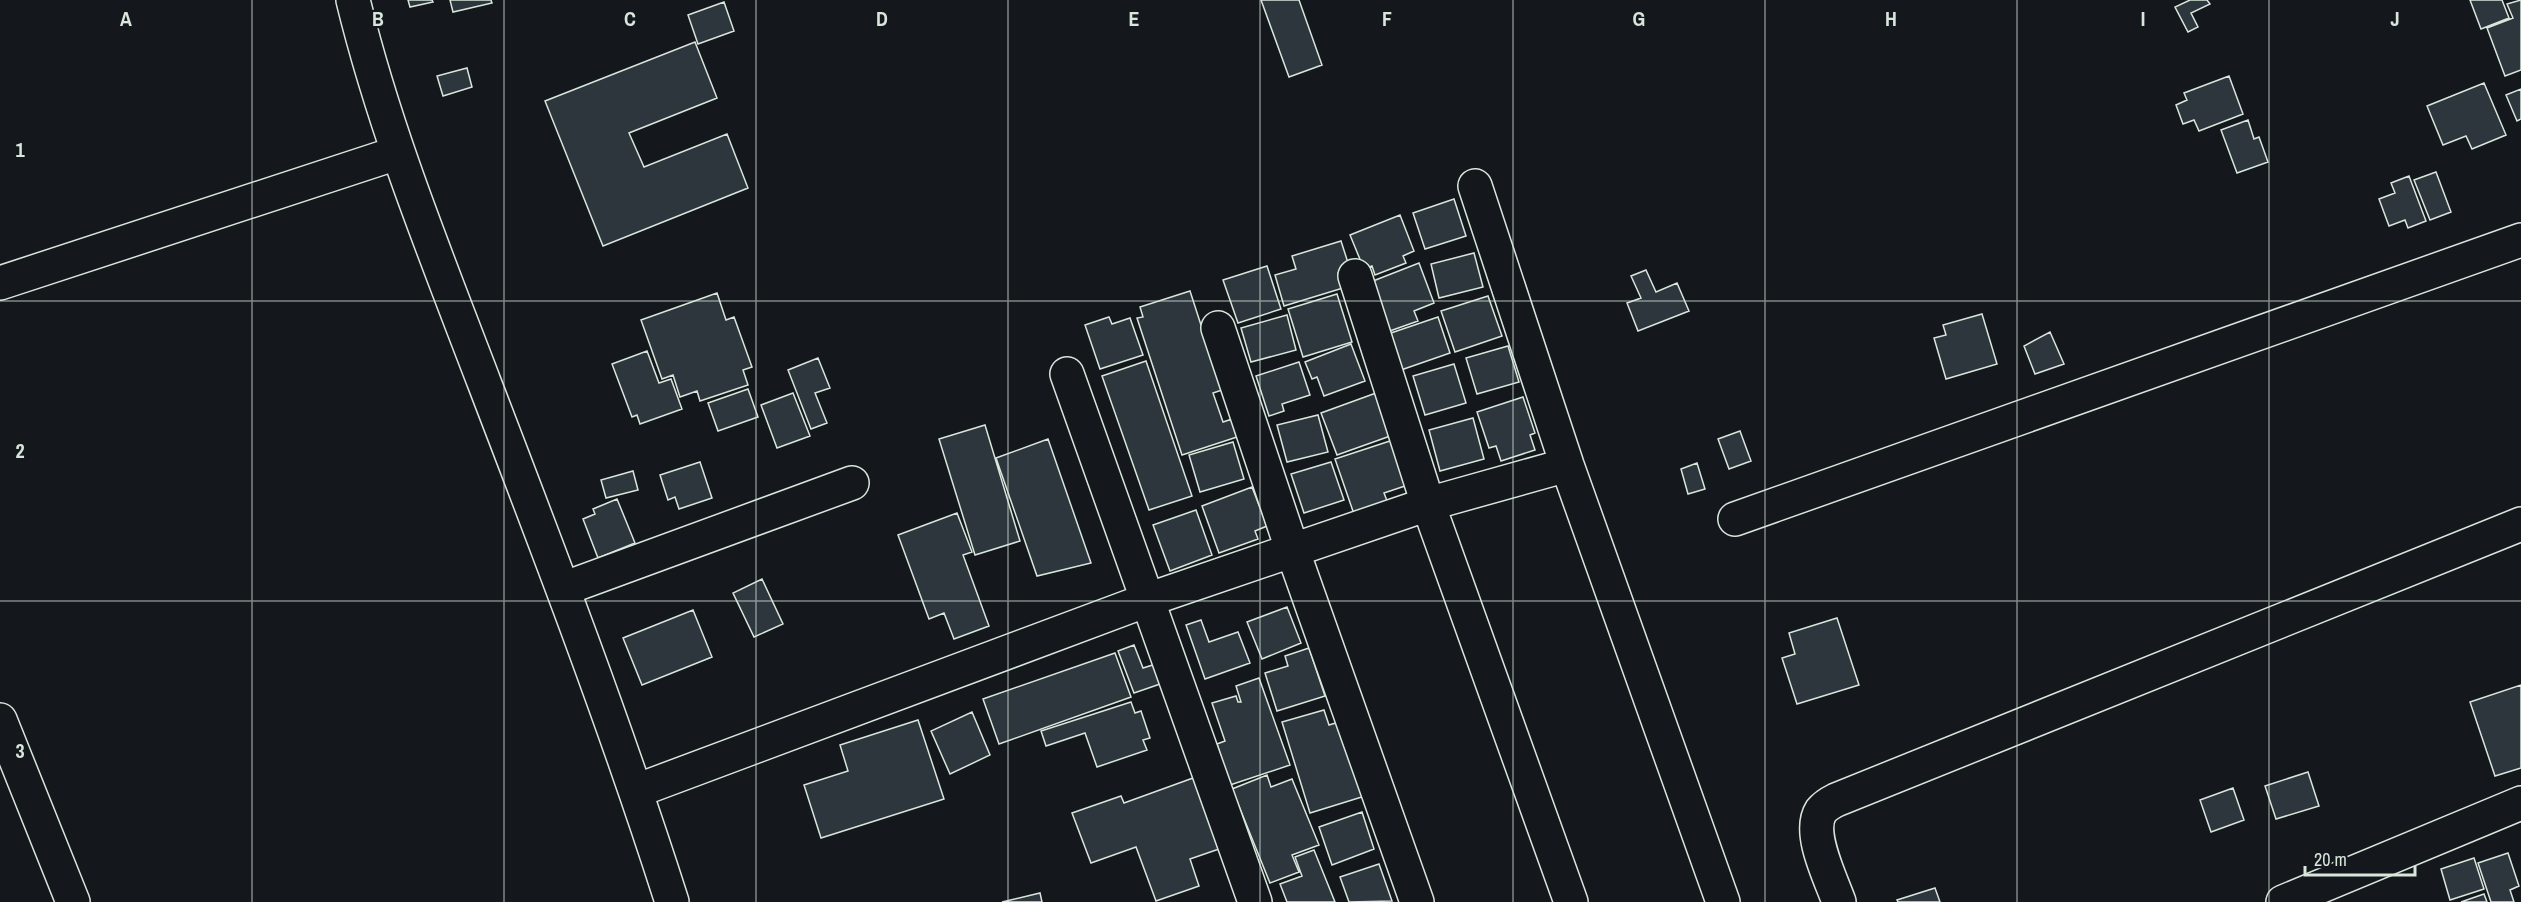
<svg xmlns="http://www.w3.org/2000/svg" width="2521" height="902" font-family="'Archivo Narrow',sans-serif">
<rect width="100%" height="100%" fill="#14181c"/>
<path fill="#2c363c" stroke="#d8e6dc" stroke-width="1.5" d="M408,0h24l1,2 -23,5z
M450,0h41l1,3 -39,9z
M1261,0h38l23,65 -33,12z
M2190,0h17l3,4 -19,9 7,14 -10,5 -13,-25z
M2470,0h32l7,18 -28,11z
M2521,0v70l-16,6 -18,-48 26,-10 -6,-14z
M724,2l10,29 -36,13 -10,-29z
M695,42l22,56 -88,35 15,34 83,-33 21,54 -145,58 -58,-145z
M467,68l5,19 -29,9 -6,-20z
M2229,76l14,38 -44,17 -5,-11 -11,4 -7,-19 11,-5 -3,-7z
M2484,83l22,52 -34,14 -6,-13 -23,9 -16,-39z
M2521,89v30l-4,2 -11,-26z
M2248,120l6,19 5,-2 9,25 -31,11 -16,-43z
M2436,172l15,40 -21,8 -16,-40z
M2409,176l17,45 -18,7 -3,-8 -16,6 -10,-27 16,-6 -4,-10z
M1454,199l12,37 -41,13 -12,-36z
M1400,215l14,36 -11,5 3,7 -31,12 -3,-9 -8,3 -14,-34z
M1341,241l9,28 -12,4 5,15 -59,18 -9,-31 21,-6 -4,-13z
M1474,253l9,34 -44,11 -8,-34z
M1419,263l15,40 -20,8 4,10 -31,11 -19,-49z
M1267,266l14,43 -43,14 -15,-43z
M1646,270l10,22 21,-9 12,28 -51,20 -11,-28 14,-5 -10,-22z
M1190,291l32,99 -9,3 10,29 9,-3 5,18 -55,18 -45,-137 6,-1 -3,-10z
M717,293l9,27 8,-3 18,50 -9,3 5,15 -48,16 -3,-10 -17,6 -7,-22 -11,4 -21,-59z
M1337,294l15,48 -49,15 -15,-48z
M1488,296l14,40 -47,16 -14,-41z
M1982,314l15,50 -51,15 -12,-41 12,-3 -3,-10z
M1287,315l9,35 -45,12 -10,-34z
M1109,317l3,7 18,-6 13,37 -43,14 -15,-44z
M1438,317l12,36 -49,17 -13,-36z
M2050,332l14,32 -29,10 -11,-28z
M1351,344l14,37 -41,15 -7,-19 -5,2 -7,-17z
M1508,346l11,36 -42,12 -11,-36z
M647,351l12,32 12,-4 11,30 -42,15 -3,-9 -5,2 -20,-53z
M818,358l12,30 -15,5 12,30 -16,6 -23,-59z
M1146,361l46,135 -43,14 -47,-134z
M1299,362l11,33 -28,9 2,7 -15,5 -13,-40z
M1454,364l12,39 -41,12 -12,-39z
M748,389l10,28 -40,14 -10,-28z
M793,393l17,43 -33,12 -16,-43z
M1376,393l17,42 -56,20 -16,-42z
M1523,397l12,36 -5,2 5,15 -34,11 -5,-15 -7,2 -12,-36z
M1318,415l10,37 -41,10 -10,-37z
M1473,418l11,41 -44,12 -11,-41z
M985,425l35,116 -45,14 -36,-116z
M1740,431l11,30 -22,8 -11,-30z
M1048,439l43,124 -54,13 -41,-118z
M1396,439l15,45 -27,9 5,13 -34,11 -20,-58z
M1233,442l11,37 -44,13 -11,-37z
M700,462l12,36 -33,11 -4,-12 -7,3 -8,-25z
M1331,462l13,38 -40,13 -13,-39z
M1697,463l8,26 -17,5 -7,-25z
M633,471l5,19 -32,8 -5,-18z
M1252,487l15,39 -12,5 3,8 -39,14 -17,-47z
M617,499l18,44 -37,15 -15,-39 12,-5 -2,-5z
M1196,510l16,45 -42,16 -17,-46z
M957,513l15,39 -9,3 26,71 -35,13 -10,-26 -15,6 -31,-84z
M762,579l21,45 -29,13 -21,-44z
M1287,607l14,36 -39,16 -15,-37z
M693,610l19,47 -70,28 -19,-47z
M1837,618l22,67 -62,19 -15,-46 13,-4 -6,-21z
M1201,620l8,22 29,-10 12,31 -45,16 -19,-54z
M1134,645l9,23 13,-4 7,19 -29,10 -16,-42z
M1309,648l16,48 -48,15 -12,-38 23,-7 -3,-10z
M1115,653l16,44 -132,47 -16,-45z
M1259,678l31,87 -60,20 -13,-41 8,-3 -13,-38 24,-7 2,6h3l-5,-16z
M2521,685v83l-26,8 -25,-74z
M1131,702l4,11 6,-2 9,27 -7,2 4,10 -50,17 -12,-34 -39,13 -5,-15z
M1324,710l5,15 10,-3 26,74 -55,17 -28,-91z
M972,712l18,43 -40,19 -19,-43z
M918,720l26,79 -123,39 -17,-53 44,-14 -8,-26z
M2308,772l11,34 -43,13 -11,-33z
M1267,775l4,12 21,-8 27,66 -27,10 7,17 -29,11 -38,-94z
M1193,778l26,71 -29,10 9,27 -43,15 -20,-54 -45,16 -19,-50 49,-17 3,7z
M2233,788l11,32 -33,12 -11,-32z
M1362,812l12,37 -42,16 -13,-38z
M1314,850l21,52h-48l-7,-18 22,-8 -7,-19z
M2508,853l11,33 -9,4 4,12h-23l-13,-39z
M2474,858l10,31 -34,11 -9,-31z
M1379,864l13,37 -43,1 -9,-25z
M1935,888l5,14h-42l-1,-2z
M1040,893l2,9h-40z
M2484,894l3,8h-26z"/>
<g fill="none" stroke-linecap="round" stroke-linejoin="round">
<defs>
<path id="minor" d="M353,0c32,131 83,256 131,382 66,172 132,344 188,520
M1475,186l92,279 156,437
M1355,276l73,228 143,398
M0,283l397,-130
M1218,328l74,221 125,353
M1067,374l188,528
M1735,519l786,-279
M563,589l289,-106
M0,720l73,182
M636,791l511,-191 281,-96 139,-39
M1839,902c-8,-23 -32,-69 -18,-91 4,-5 9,-8 15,-11l685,-276
M2283,902l238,-99"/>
</defs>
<use href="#minor" stroke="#d8e6dc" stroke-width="36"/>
<use href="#minor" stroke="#14181c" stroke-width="33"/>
</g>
<path fill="none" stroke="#d8e6dc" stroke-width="1.5" stroke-opacity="0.55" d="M252,0v902M504,0v902M756,0v902M1008,0v902M1260,0v902M1513,0v902M1765,0v902M2017,0v902M2269,0v902M0,301h2521M0,601h2521"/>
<g font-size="20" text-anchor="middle" font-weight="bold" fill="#d8e6dc" stroke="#14181c" stroke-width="4.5" stroke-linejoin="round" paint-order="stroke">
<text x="126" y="26">A</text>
<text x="378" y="26">B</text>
<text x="630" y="26">C</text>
<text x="882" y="26">D</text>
<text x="1134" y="26">E</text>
<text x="1387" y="26">F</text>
<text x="1639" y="26">G</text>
<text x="1891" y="26">H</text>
<text x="2143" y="26">I</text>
<text x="2395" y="26">J</text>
<text x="20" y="157">1</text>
<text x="20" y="458">2</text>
<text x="20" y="758">3</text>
</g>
<path d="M2305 866v9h110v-9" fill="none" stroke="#d8e6dc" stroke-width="3"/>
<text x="2314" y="866" font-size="18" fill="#d8e6dc" stroke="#14181c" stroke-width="4.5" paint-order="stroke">20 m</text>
</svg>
